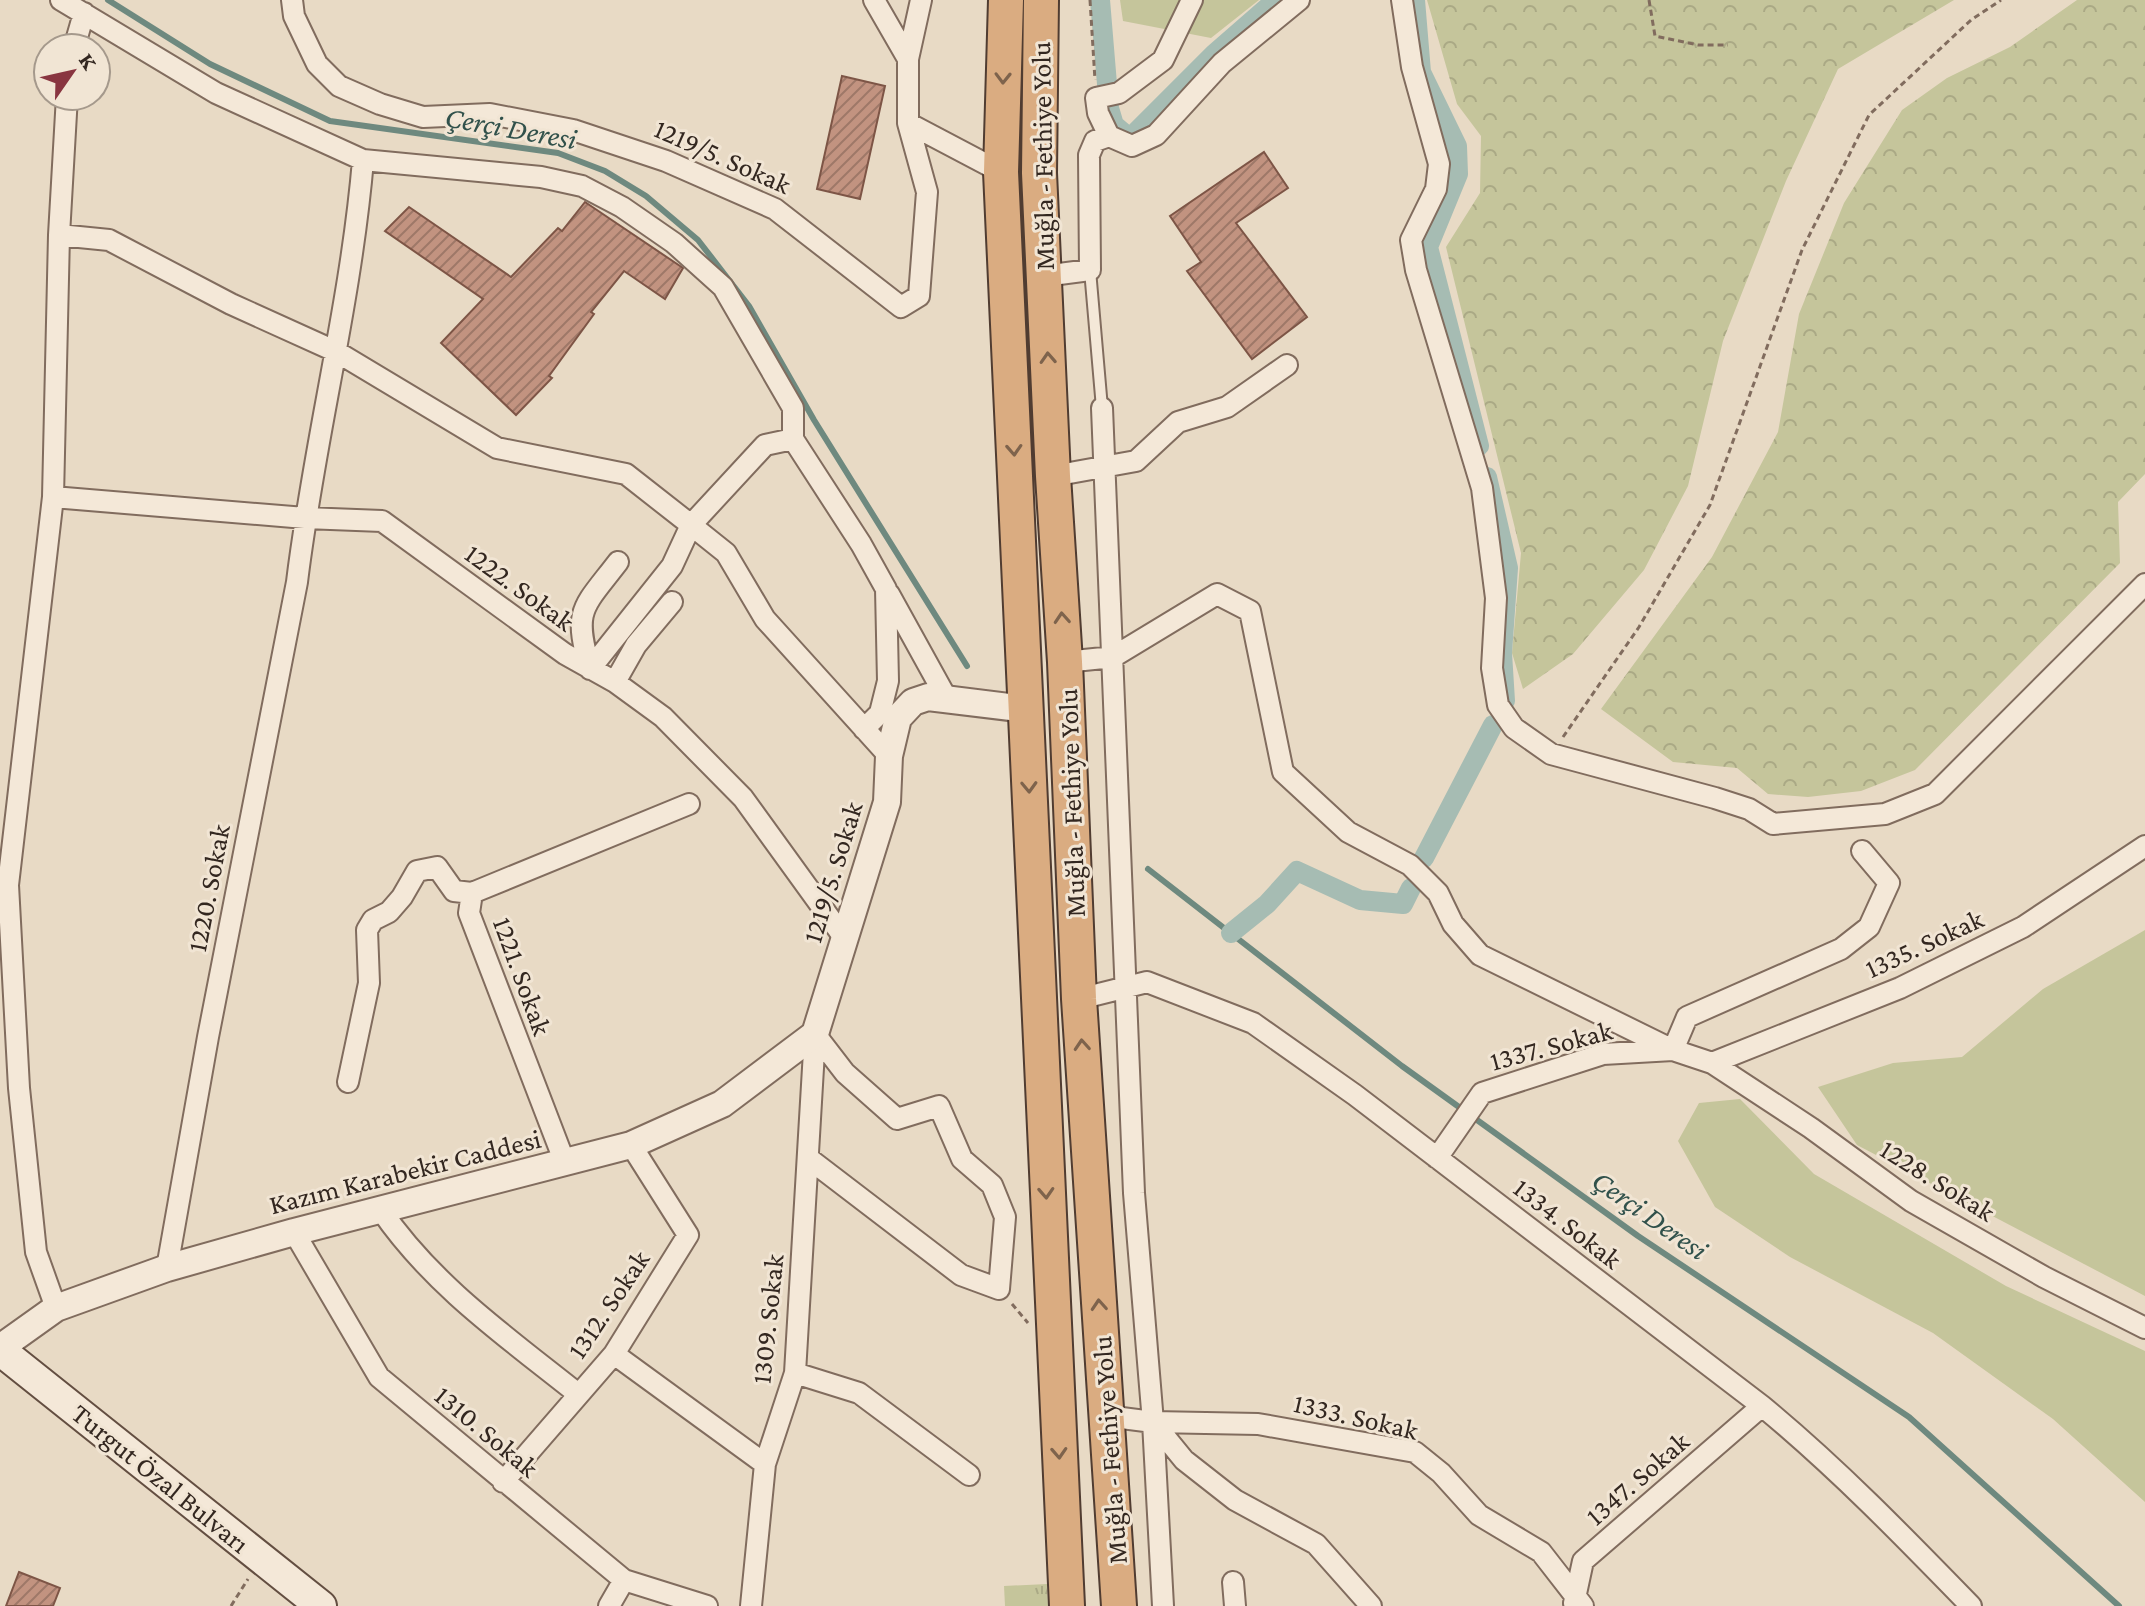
<svg xmlns="http://www.w3.org/2000/svg" width="2145" height="1606" font-family="'Crimson Pro',serif">
<defs>
<pattern id="forest-crowns" width="20" height="18" patternUnits="userSpaceOnUse" patternTransform="scale(2)"><rect width="20" height="18" fill="#c5c59b"/><path d="M2 6a3 3 0 1 1 6 0M12 15a3 3 0 1 1 6 0" fill="none" stroke="#aaa985"/></pattern>
<pattern id="park-tufts" width="24" height="20" patternUnits="userSpaceOnUse" patternTransform="scale(2)"><rect width="24" height="20" fill="#c5c59b"/><path d="M3 7l-1-3M5 7V3M7 7l1-3M15 17l-1-3M17 17v-4M19 17l1-3" fill="none" stroke="#aaa985"/></pattern>
<pattern id="building-hatch" width="6" height="6" patternUnits="userSpaceOnUse" patternTransform="scale(2)"><rect width="6" height="6" fill="#c29380"/><path d="M-1 1l2-2M0 6l6-6M5 7l2-2" fill="none" stroke="#9e7868"/></pattern>
</defs>
<rect width="100%" height="100%" fill="#e8dac5"/>
<path fill="#c5c59b" d="M1120,0h139l-48,38 -88,-17z
M2145,930v366l-288,-151 -39,-58 75,-24 69,-6 81,-68z
M1740,1099l74,75 192,112 139,65v151l-92,-83 -120,-86 -143,-76 -75,-50 -37,-66 21,-38z"/>
<path fill="url(#forest-crowns)" d="M1427,0h527l-116,69 -52,112 -63,160 -35,145 -44,84 -71,84 -50,35 -11,-36 9,-100 -75,-306 34,-54 1,-57 -24,-32z
M2077,0h68v474l-27,28 2,61 -205,207 -54,21 -53,6 -40,-3 -31,-26 -64,-6 -72,-53 111,-152 66,-125 21,-118 45,-111 58,-93 45,-32 63,-31z"/>
<path fill="url(#park-tufts)" d="M1047,1584l1,22h-43l-1,-20z"/>
<g fill="none" stroke-linecap="round" stroke-linejoin="round">
<path stroke="#6e897f" stroke-width="6" d="M108,0l102,64 120,57 228,32 47,18 41,25 52,44 51,66 65,114 153,246
M1148,869l254,197 236,170 271,181 210,189"/>
<path stroke="#a6bcb3" stroke-width="20" d="M1100,0l9,108 5,17 13,11 6,-1 81,-81 62,-54
M1415,0l6,72 36,74 1,28 -30,73 51,199
M1487,477l21,91 -6,85 3,48
M1424,858l69,-133
M1231,933l36,-29 30,-33 63,29 43,4 8,-16"/>
</g>
<path fill="url(#building-hatch)" stroke="#7d5546" stroke-width="2" d="M842,76l43,10 -25,113 -43,-10z
M1264,152l24,36 -52,35 71,94 -55,42 -65,-88 14,-9 -31,-46z
M585,202l98,66 -18,31 -41,-28 -33,41 3,2 -45,62 3,2 -36,37 -75,-72 42,-44 -98,-68 24,-24 102,70 47,-49 4,3z
M19,1572l41,16 -7,18h-47z"/>
<g fill="none" stroke-linecap="round" stroke-linejoin="round">
<defs>
<path id="service" d="M1090,270l12,138"/>
<path id="minor" d="M61,0l155,93 147,67 178,17 41,9 40,21 52,36 49,44 70,121v31l68,105 25,45 2,92 -8,32 -16,16
M292,0l2,16 23,48 22,22 41,18 43,13 67,-3 83,16 93,31 109,48 126,98 18,-11 8,-104 -19,-69v-64l13,-59
M874,0l34,59
M1192,0l-29,60 -44,33 -23,5 2,15 11,23 23,10 24,-11 66,-72 77,-63
M1402,0l10,67 27,97 -3,25 -25,51 5,30 66,218 14,110 -4,70 6,37 16,23 37,26 164,44 34,11 24,15 112,-10 50,-20 210,-210
M74,48l10,-35
M908,123l93,49
M59,235l50,5 122,64 106,48 160,96 129,26 65,51 74,-80 28,-6
M1044,276l46,-6 -1,-115 6,-14 14,-5
M1102,408l32,785 19,229 10,184
M1053,476l83,-15 42,-39 49,-15 60,-42
M53,497l252,21 77,3 183,133 50,28 48,35 80,81 102,141
M889,594l58,105
M1065,662l48,-5 104,-63 33,17 33,161 65,60 62,33 28,28 15,31 27,31 193,95 14,-33 154,-68 28,-22 20,-44 -27,-32
M590,669l82,-103 19,-41 35,28 39,66 124,137
M590,669c-17,-60 -8,-60 28,-107
M615,682l21,-37 36,-43
M1079,999l68,-17 106,41 102,72 407,311c75,62 141,130 209,200
M1712,1063l188,-75 123,-61 122,-81
M348,1082l21,-99 -2,-53 6,-10 16,-8 13,-15 15,-26 20,-4 17,24 18,2
M808,1158l153,117 38,14 6,-72 -13,-32 -30,-26 -23,-53 -42,13 -52,-46 -30,-39
M1437,1158l45,-65 121,-39 70,-4 39,13 99,65 100,73 133,76 101,51
M565,1163l-96,-250 3,-20 217,-89
M381,1210c51,75 127,128 197,184
M294,1232l85,145 245,203 83,26
M167,1268l41,-231 89,-455c17,-141 54,-279 66,-422
M56,1308l-20,-56 -17,-164 -11,-203 45,-388 6,-262 8,-139
M614,1354l151,110
M795,1373l64,20 110,82
M1106,1416l47,6 31,38 51,40 81,44 55,62
M1153,1422l105,2 157,28 26,21 38,42 62,37 42,54
M503,1482l111,-128 74,-119 -57,-90
M1233,1582l2,24
M1574,1603l9,-42 179,-155
M609,1606l15,-26
M751,1606l14,-142 30,-91 20,-339"/>
<path id="tertiary" d="M0,1348l56,-40 111,-40 127,-36 337,-87 91,-41 93,-70 72,-232 2,-46 9,-38 15,-16 15,-5 98,12"/>
<path id="secondary" d="M0,1350l321,256"/>
<path id="trunk" d="M1006,0l-5,172 66,1434
M1041,0l-2,173 14,303 12,186 14,337 40,607"/>
</defs>
<use href="#service" stroke="#816c5e" stroke-width="14"/>
<use href="#minor" stroke="#816c5e" stroke-width="24"/>
<use href="#tertiary" stroke="#816c5e" stroke-width="30"/>
<use href="#secondary" stroke="#634e41" stroke-width="34"/>
<use href="#trunk" stroke="#503c31" stroke-width="38"/>
<path stroke="#816c5e" stroke-width="3" stroke-dasharray="6 4" stroke-linecap="butt" d="M1090,0l5,80
M1649,0l6,36 43,9h30
M1563,737l76,-110 71,-122 92,-255 67,-135 102,-95 30,-20
M1012,1304l16,19
M231,1606l17,-27"/>
<use href="#service" stroke="#f4e8d8" stroke-width="10"/>
<use href="#minor" stroke="#f4e8d8" stroke-width="20"/>
<use href="#tertiary" stroke="#f4e8d8" stroke-width="26"/>
<use href="#secondary" stroke="#f4e8d8" stroke-width="30"/>
<use href="#trunk" stroke="#daac81" stroke-width="34"/>
</g>
<defs><path id="oneway-chevron" d="M-2-3.5L2.5 0L-2 3.5" fill="none" stroke-width="1.6" stroke-linecap="round" stroke-linejoin="round" transform="scale(2)"/></defs>
<g stroke="#7e634c">
<use href="#oneway-chevron" transform="translate(1003 78) rotate(91)"/>
<use href="#oneway-chevron" transform="translate(1048 358) rotate(-93)"/>
<use href="#oneway-chevron" transform="translate(1014 450) rotate(87)"/>
<use href="#oneway-chevron" transform="translate(1062 618) rotate(-94)"/>
<use href="#oneway-chevron" transform="translate(1029 787) rotate(88)"/>
<use href="#oneway-chevron" transform="translate(1082 1045) rotate(-94)"/>
<use href="#oneway-chevron" transform="translate(1046 1193) rotate(87)"/>
<use href="#oneway-chevron" transform="translate(1099 1305) rotate(-94)"/>
<use href="#oneway-chevron" transform="translate(1059 1453) rotate(87)"/>
</g>
<g text-anchor="middle" stroke-width="6" stroke-linejoin="round" paint-order="stroke">
<g font-size="28" fill="#332720" stroke="#f1e5d4">
<text transform="translate(723 156) rotate(24)" y="10">1219/5. Sokak</text>
<text transform="translate(1042 156) rotate(-91)" y="10">Muğla - Fethiye Yolu</text>
<text transform="translate(520 587) rotate(36)" y="10">1222. Sokak</text>
<text transform="translate(1071 803) rotate(-92)" y="10">Muğla - Fethiye Yolu</text>
<text transform="translate(832 872) rotate(-73)" y="10">1219/5. Sokak</text>
<text transform="translate(208 888) rotate(-79)" y="10">1220. Sokak</text>
<text transform="translate(1924 943) rotate(-25)" y="10">1335. Sokak</text>
<text transform="translate(523 976) rotate(70)" y="10">1221. Sokak</text>
<text transform="translate(1551 1045) rotate(-15)" y="10">1337. Sokak</text>
<text transform="translate(405 1171) rotate(-14)" y="10">Kazım Karabekir Caddesi</text>
<text transform="translate(1938 1180) rotate(32)" y="10">1228. Sokak</text>
<text transform="translate(1568 1223) rotate(38)" y="10">1334. Sokak</text>
<text transform="translate(608 1304) rotate(-56)" y="10">1312. Sokak</text>
<text transform="translate(767 1319) rotate(-84)" y="10">1309. Sokak</text>
<text transform="translate(1356 1416) rotate(13)" y="10">1333. Sokak</text>
<text transform="translate(487 1431) rotate(40)" y="10">1310. Sokak</text>
<text transform="translate(1109 1450) rotate(-94)" y="10">Muğla - Fethiye Yolu</text>
<text transform="translate(161 1478) rotate(39)" y="10">Turgut Özal Bulvarı</text>
<text transform="translate(1637 1478) rotate(-41)" y="10">1347. Sokak</text>
</g>
<g font-size="30" font-style="italic" fill="#31514b" stroke="#f1e5d4">
<text transform="translate(511 128) rotate(10)" y="10">Çerçi Deresi</text>
<text transform="translate(1650 1215) rotate(35)" y="10">Çerçi Deresi</text>
</g>
</g>
<g transform="translate(72 72) rotate(56)"><circle r="38" fill="#f1e5d4" stroke="#a5998c" stroke-width="2"/>
<path d="M0-6L14 30L0 20L-14 30Z" fill="#893540"/>
<text y="-12" font-size="22" font-weight="bold" text-anchor="middle" fill="#332720">K</text>
</g>
</svg>
